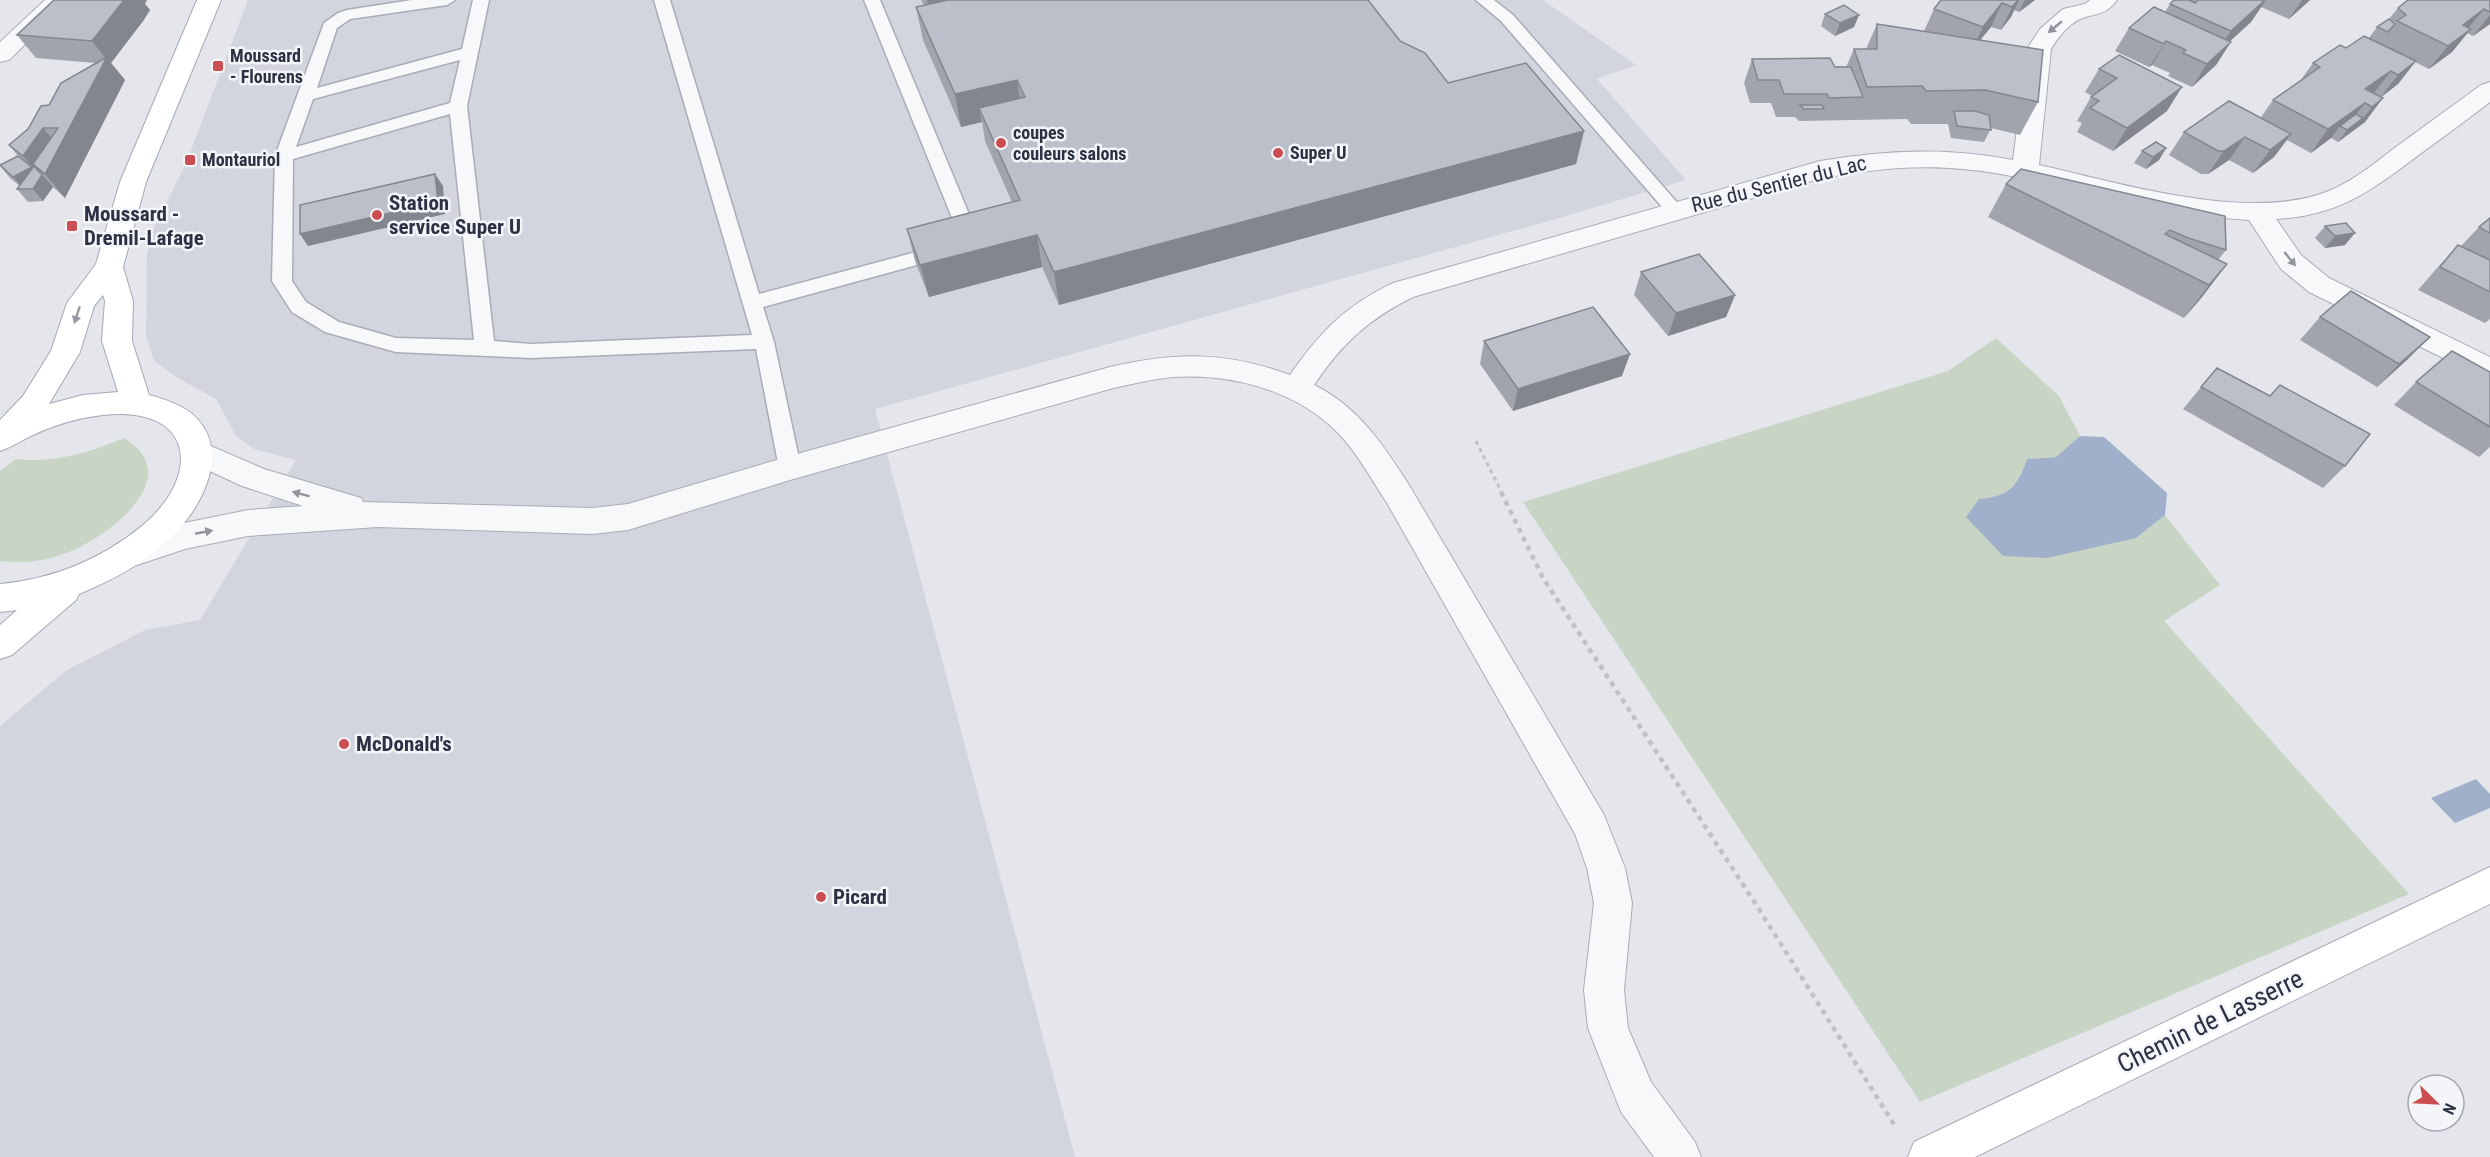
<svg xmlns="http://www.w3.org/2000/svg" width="2490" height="1157" font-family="'Roboto Condensed',sans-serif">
<rect width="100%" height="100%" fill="#e4e6eb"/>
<path fill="#d2d5dd" d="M248,0h1295l93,65 -39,14 89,101 -130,39 -681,190 200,748h-1075v-431l67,-56 78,-40 55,-10 96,-160 -42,-11 -18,-13 -20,-37 -38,-21 -24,-17 -8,-25 1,-82 5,-22 35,-71z"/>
<path fill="#c8d5c5" d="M1996,338l63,58 21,40 -24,21 -29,2c-10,29 -18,37 -48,40l157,39 29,-23 55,70 -56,36 245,273 -489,208 -397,-600 425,-131z
M124,438c64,38 -15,98 -55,114 -23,9 -45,12 -69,9v-90l16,-12c39,4 73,-6 108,-21z"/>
<path fill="#a1b0ca" d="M2080,436l24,1 63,56 -2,22 -29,23 -89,20 -44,-2 -37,-39 13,-18c30,-3 38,-11 48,-40l29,-2z
M2476,779l14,15v14l-35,15 -24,-25z"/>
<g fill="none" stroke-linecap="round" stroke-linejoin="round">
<defs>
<path id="lane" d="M412,0h43l-8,5 -97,14 -13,9 -20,60 145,-39 11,-49h16l-22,106 27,235 37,3 221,-9 -98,-335h16l89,294 202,-54 -97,-240h16l101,243 -2,5 -216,59 11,35 27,126 -3,6 -8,2 -8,-2 -3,-6 -23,-119 -225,9 -135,-6 -71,-20 -33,-20 -20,-31 3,-125 49,-133 14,-10 9,-3zM460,60l-10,43 -154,44 17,-48zM450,114l24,226 -78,-2 -57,-16 -33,-20 -14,-21 1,-122z
M1476,0h18l19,15 168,192 3,4 -3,4h-12l-168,-194z"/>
<path id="street" d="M45,0h26l-62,60 -9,2v-20z
M2090,0h27c-13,18 -23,12 -39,20 -11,6 -21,19 -27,29l-12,116c81,18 213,59 292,25 26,-11 47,-30 69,-46 27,-20 54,-39 81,-59l9,-3v20c-23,18 -47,35 -70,52 -48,36 -81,62 -144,65l25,36 28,23 161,79v24l-181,-89 -28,-23 -32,-49c-45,-3 -90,-10 -135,-20 -50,-11 -100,-27 -152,-31 -47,-5 -94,1 -140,9l-409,119c-45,22 -71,47 -99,88 45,22 69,60 95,100l195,330 21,53 7,35 -8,87 4,38 23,54 44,60 6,15h-47l-33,-45 -33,-84 -4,-38 10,-87 -7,-35 -12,-34 -188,-331c-16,-24 -30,-51 -50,-71 -42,-42 -106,-59 -164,-55 -21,2 -42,7 -63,12l-320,91 -162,50 -36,4 -214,-7 -130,9 -63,13 -57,19 -12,-4 -4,-9 4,-9 68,-23 64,-13 55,-4 -61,-20 -56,-26 -4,-8 4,-8 11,-4 67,29 97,29 2,4 229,6 36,-4 162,-48 320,-89c66,-15 115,-16 180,8 30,-43 55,-69 103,-92l427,-122c66,-11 128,-14 193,-1l14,-111 13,-20 23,-20 22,-5z"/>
<path id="secondary" d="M2490,867v37l-515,253h-67l6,-15z"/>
<path id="primary" d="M197,0h24l-75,182 -23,85 10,34 -1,40 17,54c15,4 30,9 42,18 45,37 8,101 -26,130 -25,23 -55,38 -86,51l-3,6 -64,55 -12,4v-34l17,-15 -17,2v-28c53,-5 100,-24 142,-58 61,-51 52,-121 -39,-111 -25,3 -47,9 -70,20 -11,5 -21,12 -33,16v-31l23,-24 28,-45 16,-48 29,-39 24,-82zM103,295l2,6 -3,40 16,51 -35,3 -34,9 31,-52 14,-46z"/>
</defs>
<use href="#lane" stroke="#a9acb6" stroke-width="3"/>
<use href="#street" stroke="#a9acb6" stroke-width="2"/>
<use href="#secondary" stroke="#a9acb6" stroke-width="2"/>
<use href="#primary" stroke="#a4a9b7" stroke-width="2"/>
<path stroke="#bec1c7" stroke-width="3" stroke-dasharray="4 4" stroke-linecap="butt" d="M1476,441l26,52"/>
<path stroke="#bec1c7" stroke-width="4.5" stroke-dasharray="5 5" stroke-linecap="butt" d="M1501,492l42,86 214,328 138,220"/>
<use href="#lane" fill="#f7f8fa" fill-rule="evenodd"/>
<use href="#street" fill="#f7f8fa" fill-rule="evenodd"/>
<use href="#secondary" fill="#fff" fill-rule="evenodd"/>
<use href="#primary" fill="#fff" fill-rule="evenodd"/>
</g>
<path fill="#a1a4ad" d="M921,0h447l32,41 48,42 136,48 -8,33 -517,141 -17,-38 -113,30 -14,-36 -8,-32 105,-27 -27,-61 -3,-19 -21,5 -38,-87 -7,-33 8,-2z
M1941,0h94l-16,12 -5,-2 -3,7 -10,13 -10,-3 -11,13 58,62 -18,33 -29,-7 -7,14 -33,-4 -3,-14h-37l-4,-5 -108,2 -4,-4h-19l-5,-14h-21l-6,-20 8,-24 94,8 8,-18h12l11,-25 47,7 10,-22z
M2191,0h119l-21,19 -28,-12 -10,15 -21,19 -14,24 -24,22 -24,-11 2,-3 -18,-8 -3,2 -34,-16 14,-23 36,-16 5,-8z
M2490,0v24l-17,12 -6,-3 -15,19 -23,17 -14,-7 -17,22 -17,13 -16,25 -27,20 -7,-4 -20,15 -24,-13 -13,17 -21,16 -24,-13 -21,14h-7l-32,-19 15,-23 77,-15 12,-17 27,-19 13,-18 56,-25 8,-11 12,-8 9,-11z
M145,4l5,6 -7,11 -32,42 14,17 -60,118 -12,-11 -10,14 -15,1 -11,-13 3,-3 -10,-8 -10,-12 18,-10 -9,-11 19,-16 21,-24 46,-42 -59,-5 -19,-23z
M1825,14l29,13 -19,9 -14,-10z
M2119,55l48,56 -54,40 -36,-19 5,-9 -5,-2 14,-24 1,-1 -7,-4 14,-23z
M2166,148l-7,12 -13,9 -12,-6 8,-12z
M2021,169l205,81 -8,10 9,4 -25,33 -18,21 -196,-101 18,-33z
M2490,218v101l-5,4 -67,-33 19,-22 21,-23 3,1 18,-19z
M2325,226l20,19 -20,3 -10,-10z
M1641,272l94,23 -9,22 -58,19 -34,-41z
M2320,317l88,42 -31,28 -77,-47z
M1484,341l138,35 -109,35 -33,-47z
M2217,368l128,98 -22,22 -140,-79z
M2490,372v75l-11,10 -85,-52 22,-23z"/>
<path fill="#83868d" d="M124,0h23l-2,4 5,6 -7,11 -32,42 14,17 -60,118 -20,-24 -12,-10 20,23 -10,14 -10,-12h-9l-11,-12 19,-10 9,10 -18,-21 20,-28 16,19 47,-88 -14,-18z
M927,0h46l-42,22z
M2018,0h1l-8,17 -10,13 11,-23z
M2025,0h10l-16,12z
M2266,0l-15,22 -35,32 15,-23z
M2302,0h8l-21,19z
M2002,3l-11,24 -19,23 11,-23z
M2484,9l-19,23 -2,-7z
M1859,15l-5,12 -19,9 5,-13z
M2490,15v9l-17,12z
M2471,29l-19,23 -23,17 19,-23z
M2166,41l-14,24 -3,2 15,-23z
M2231,42l-15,23 -24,22 15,-23z
M2416,61l-18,23 -18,14 18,-23z
M2391,71l-18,23 -8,-5z
M1017,80l5,33 -43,-5 3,14 -21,5 -6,-33z
M2182,87l-15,24 -54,40 14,-23z
M2383,98l-18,24 -27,20 9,-12 16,-12 9,-11z
M2365,103l-18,23h-7l-9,12 -20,15 17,-24z
M1584,131l-8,33 -517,141 -5,-33z
M2291,134l-17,23 -21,16 17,-23z
M2245,137l-16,23 -21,14 16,-23z
M2166,148l-7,12 -13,9 7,-12z
M435,174l8,12 2,28 -137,32 -8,-12z
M2355,233l-10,12 -20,3 10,-12z
M1037,235l5,32 -113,30 -9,-32z
M2227,264l-25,33 -18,21 25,-33z
M1735,295l-9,22 -58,19 8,-23z
M2430,337l-22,22 -31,28 22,-23z
M1630,354l-8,22 -109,35 5,-22z"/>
<path fill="#bbbfc9" stroke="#83868d" stroke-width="1.5" d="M54,0h70l-32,41 -75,-6z
M948,0h420l32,41 25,12 23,30 78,-20 58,68 -530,141 -17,-37 -117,30 -13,-36 113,-29 -41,-92 46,-11 -8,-17 -62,14 -39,-87z
M1941,0h77l-6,7 -10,-4 -19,24 -49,-18z
M2174,0h15l6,3 3,-3h67l-34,31 -61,-27z
M2408,0h82v12l-6,-3 -21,16 8,4 -23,17 -51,-25 9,-6 -8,-7z
M1844,5l15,10 -19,8 -15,-9z
M2154,7l77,35 -24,22 -24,-11 3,-3 -20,-9 -2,3 -35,-16z
M2389,19l6,5 -7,8 -11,-5z
M1877,24l166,26 -5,52 -53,-12 -59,1 -4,-5 -55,1 -13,-38h23z
M2364,36l52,25 -18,14 -7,-4 -26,18 18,9 -11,9 -7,-4 -37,26 -55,-29 47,-33 -7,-4 27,-18 6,3z
M2119,55l63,32 -55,41 -37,-20 9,-7 -8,-4 26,-19 -18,-9z
M107,57l-62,117 -12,-10 25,-36h-15l-20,28 -14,-11 19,-16 13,-23 8,-1 12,-22z
M1830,58l5,9h16l12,30 -34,1 -2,-4h-43l-5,-14h-21l-6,-21z
M2229,101l62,33 -21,16 -25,-13 -21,14h-6l-34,-19z
M1800,105h22l2,4h-20z
M1954,111h21l14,4 2,15 -34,-4z
M2356,114l7,4 -16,12 -7,-4z
M2156,142l10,6 -13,9 -11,-6z
M18,156l14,11 -19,10 -13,-12z
M34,166l8,9 -9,14h-16z
M2021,169l204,47 1,34 -38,-12 -18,-8 -5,4 62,30 -18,21 -203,-101z
M435,174l3,28 -138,32v-29z
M2490,218v15l-11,-6z
M2346,223l9,10 -20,3 -10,-10z
M2458,245l32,15v32l-50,-25z
M1699,254l36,41 -59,18 -35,-41z
M2351,291l79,46 -31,27 -79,-47z
M1593,307l37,47 -112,35 -34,-48z
M2452,351l38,21v55l-74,-45z
M2217,368l53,28 10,-11 90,49 -25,32 -144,-79z"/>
<defs><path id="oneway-solid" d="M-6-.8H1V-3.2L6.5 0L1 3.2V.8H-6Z" transform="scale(1.5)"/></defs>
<g fill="#92959f">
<use href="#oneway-solid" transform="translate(2055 27) rotate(140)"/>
<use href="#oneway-solid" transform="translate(2290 259) rotate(51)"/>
<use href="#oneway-solid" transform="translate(301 494) rotate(-165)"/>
<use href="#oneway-solid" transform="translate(204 532) rotate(-11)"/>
</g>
<use fill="#9698a2" href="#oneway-solid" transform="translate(77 315) rotate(108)"/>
<g fill="#cb4e52" stroke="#f4f5f9" stroke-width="2">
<rect x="212" y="60" width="12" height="12" rx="3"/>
<circle cx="1001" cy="143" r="6"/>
<circle cx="1278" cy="153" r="6"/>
<rect x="184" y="154" width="12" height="12" rx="3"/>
<circle cx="377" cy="215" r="6"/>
<rect x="66" y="220" width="12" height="12" rx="3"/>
<circle cx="344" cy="744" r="6"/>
<circle cx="821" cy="897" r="6"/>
</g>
<g text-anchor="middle" stroke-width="5" stroke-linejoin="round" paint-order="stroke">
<g font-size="18" font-weight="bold" fill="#2c3244" stroke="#f4f5f9" text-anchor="start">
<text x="230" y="62">Moussard<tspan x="230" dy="21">- Flourens</tspan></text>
<text x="1013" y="139">coupes<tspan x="1013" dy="21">couleurs salons</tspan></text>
<text x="1290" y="159">Super U</text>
<text x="202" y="166">Montauriol</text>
</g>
<g font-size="21" fill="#2c3244" stroke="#f4f5f9">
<text transform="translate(1779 184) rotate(-14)" y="7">Rue du Sentier du Lac</text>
</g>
<g font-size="21" font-weight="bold" fill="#2c3244" stroke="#f4f5f9" text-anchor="start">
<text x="389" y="210">Station<tspan x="389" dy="24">service Super U</tspan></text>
<text x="84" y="221">Moussard -<tspan x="84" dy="24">Dremil-Lafage</tspan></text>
<text x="356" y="751">McDonald's</text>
<text x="833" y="904">Picard</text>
</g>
<g font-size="26" fill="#2c3244" stroke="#f4f5f9">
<text transform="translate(2210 1021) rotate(-26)" y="9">Chemin de Lasserre</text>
</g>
</g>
<g transform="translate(2436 1103) rotate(114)"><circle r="28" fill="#f4f5f9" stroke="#a4a7b1" stroke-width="1.5"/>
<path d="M0-4.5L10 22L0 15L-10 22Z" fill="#cb4e52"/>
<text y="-9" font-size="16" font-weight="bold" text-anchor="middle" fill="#2c3244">N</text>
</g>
</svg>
